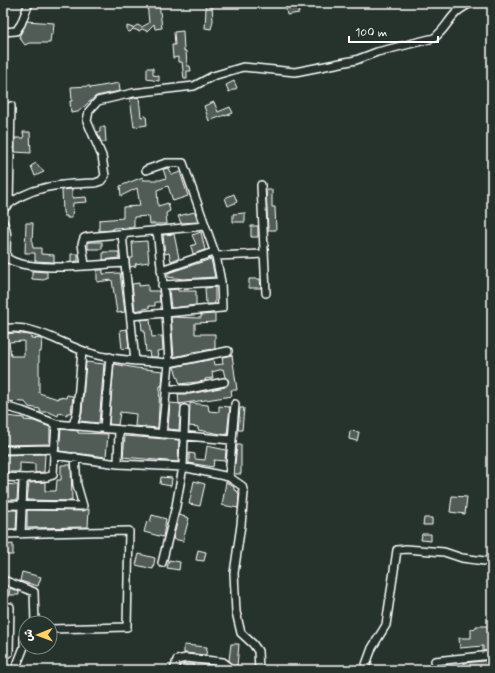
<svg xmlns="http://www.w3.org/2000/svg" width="495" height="673" font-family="Mynerve,'Playpen Sans Arabic',sans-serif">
<rect width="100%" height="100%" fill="#26332d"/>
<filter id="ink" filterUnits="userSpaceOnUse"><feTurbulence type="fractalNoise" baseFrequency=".025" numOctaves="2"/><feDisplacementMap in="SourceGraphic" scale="8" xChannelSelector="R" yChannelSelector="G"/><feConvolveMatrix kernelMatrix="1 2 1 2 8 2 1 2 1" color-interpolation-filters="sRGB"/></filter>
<g filter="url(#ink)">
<path fill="#515c57" stroke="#fff" fill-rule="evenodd" d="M147,3h12l3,25 -7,1 -1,-5 -7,7 -5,-2 -3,2 -6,-2 -3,3 -3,-1v-5l6,2 4,-3 5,2 7,-4z
M204,3h8l1,18 -2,8 -6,-1 1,-20z
M285,3h12l2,10 -12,2z
M27,21l27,2 -1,11h-2l-1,9h-21l-4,2 -6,-8z
M183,31l1,20h2l1,15h3l1,5h-4v8h-3l-2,-17h-4v-5l-5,1 -1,-13h3l-1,-13z
M147,68h6v7l6,1v5l-12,-2z
M234,81l3,7 -8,4 -3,-7z
M119,83l1,8 -24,5 -18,16 -7,1 -1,-12h2l-1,-14 19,-1v2z
M139,97l2,20 5,-1 1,9 -13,2 -4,-28z
M214,102l4,10 12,-5 3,6 -8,3v-1l-16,6 -5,-15z
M100,127h5l1,15h-5l-4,-10h3z
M23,132h7l1,21 -16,-1v-14h9z
M36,163l8,9 -9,4 -4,-10z
M169,168l3,7 8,-3 8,24 -15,5 -5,-15 -11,4 1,16 10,-3 2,8 -4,2 1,11h-17l-1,-8 -15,1v10l-21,1v2l-14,1v-11l24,-2v-11l17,-1 -3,-18 -16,8 -1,-10 23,-9v3h17l6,-2 -3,-9z
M72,189v9l14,-1 1,5 -14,1 -1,15h-5v-2h-3l-1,-4 -1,-22z
M266,190h6v17h3l1,23h-8z
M234,194l3,8 -9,4 -3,-8z
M195,212l3,10 -17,1 -3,-7z
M245,213v9h-12v-8z
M26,223h7l-1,19 1,6h8v6l13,1v7l-19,-1v-8h-10z
M251,226h7v11h-7z
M201,232l4,18 -12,4 -2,-8 5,-2 -4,-9z
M174,234l5,24 -8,3 -2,-8 -4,1 -2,-19z
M147,241l2,21 -14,2 1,2 -6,1 -1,-9h4l-1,-16z
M88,242h14v7h-14z
M103,252h16v6l-16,2z
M71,254h7v7l-7,1z
M211,259l4,18 -32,2 -15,-2v-4z
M97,270h6v4l17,-1 5,39 -8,1 -5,-33 -15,2z
M32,271l15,1v6h-2l-1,2 -12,-1z
M249,279h11l1,9h-12z
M139,283v3l9,-1v6h11l1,11h-5v4h-6v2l-14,3 -3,-27z
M215,287v17h-9l-1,-16z
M178,289v2h18v14l-25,3 -2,-18z
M215,314v8l-20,1v11h20v15l-23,3v1l-18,4 -3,-40 30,1v-3z
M150,319l2,18 10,-1 1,14 -6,1 1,6h-8l-1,-6 -3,1 -2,-22h-2l-1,-10z
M127,329l2,19 -7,1 -2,-19z
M15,333l13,2 3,1v2l11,1 -1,13h-2v41l19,6v-2l8,1 1,-3 6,1 -2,17h-4v2l-8,-2 -1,3 -9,-4h-9v-3l-11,-2 -4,-5 -22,-1v-67zM24,341v15h-13l-2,-14z
M232,355l5,35h-6l1,6 -53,8 -1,-10h12l35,-7 4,-6 -4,-4 -2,-8 -11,3 1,6 -8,1 1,2 -26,3 -6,-17 39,-8 1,6 9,-1 -1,-7z
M86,362l18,2 -5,59 -20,-2 3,-9z
M114,364l22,4 27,3 -1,15h-2l-2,42 -23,-2 1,-12 -16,-2 -2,13 -9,-1z
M170,403l11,1 -2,26 -11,-1z
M190,403l18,2 1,6 10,1v-6l11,1 -3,28 -29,-5v-3l-9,-1z
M240,408h4l-2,22h-4z
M6,416l18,2v2l10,1 16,6v17l-47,1v-26h3z
M61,429l17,2v2l30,1 -2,23 -47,-6z
M350,431l9,1 -2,9 -8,-2z
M125,436l54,4 -1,22 -55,-5z
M237,445h4v29h-7z
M207,446l19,4 -1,11 -11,-1 -1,7 -24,-4v-10l6,1v5l10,1z
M45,454l-1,18 -9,1v-9l-15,-1v9h-17v-17z
M61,465h10l1,36 -45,-1 2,-17 16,-1v9h11l1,-11h4z
M161,477l11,1 -1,8 -11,-2z
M194,481l11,3 -5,22 -11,-2z
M226,482l8,5v3l3,1 2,3 -1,14 -16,-3z
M3,484l15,1 -1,15h-14z
M452,496l15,1 -2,17 -15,-2z
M89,509l-1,18 -61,1v-18l56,1z
M3,510h14l-1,19h-13z
M152,515l14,4 -3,18 -19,-5 3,-11 3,1z
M179,515l10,3 -6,23 -10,-2z
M424,518h8v7h-9z
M422,534h9v7l-10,-1z
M13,544v11h-8l-1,-10z
M198,550l8,2 -2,9 -8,-1z
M139,554l16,4 -2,11 -17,-4z
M169,560l11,2 -1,8 -12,-2z
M22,572l19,5 -3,9 -18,-5z
M10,588l9,4v3h-10z
M476,626h16v24l-9,1v-5l-23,2 -1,-10h12v-9l5,-1z
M231,644h8l-2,22h-5l-3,-6z
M184,645l23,2 -1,8 -22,-2z
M491,660v10h-27v-7z
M183,664h10v6h-10z"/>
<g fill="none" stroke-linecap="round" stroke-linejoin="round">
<defs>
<path id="minor" d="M3,32l13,-1 5,-7 8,-21
M146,170l20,-7h17l33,93 5,26
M261,185l5,108
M9,204l2,-98
M3,209c26,-24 59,-25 92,-26l6,-2 4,-5 -3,-20 -15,-35 2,-10 9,-10 35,-8 61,-7 19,-10 30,-9 52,5 61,-12 21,-8 57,-14c16,-12 15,-26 38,-35
M3,222c7,11 1,24 4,36 22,16 91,6 118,5
M157,230l9,82 3,51 59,-12
M122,234l13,127
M216,256l48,-2
M85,265l-3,-21 2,-6 3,-1 118,-11
M161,270l53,-18
M131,316l91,-8 -1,-26 -59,3
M3,329c32,-6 60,17 90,25 24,7 51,7 76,9l-7,71
M167,389h22l35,-7
M3,406l19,5 34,13 175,16
M56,424l-2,31 64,9 65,3 46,10 13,9 2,7 -3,32 -7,48 2,39 5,21 12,11 5,7 1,19
M73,425l4,-13 5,-61
M104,428l6,-71
M3,450l51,-1
M118,464l1,-34
M3,477l23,1
M229,477l6,-73
M3,505l80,1 -6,-21 -2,-28
M3,534l126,-3 -2,96 -77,2
M21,534l2,-52 3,-4 21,-1 6,-2 1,-20
M162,563l14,-57 7,-39 2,-58
M3,580l31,12 1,31
M3,607h7l-1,46h-6
M435,661l57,-6
M15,670l9,-23v-10
M174,670l3,-10 9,-2 37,4 4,3v5
M364,670l8,-22 14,-23 11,-75 9,-1 38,3 18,6 30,4"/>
</defs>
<use href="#minor" stroke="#fff" stroke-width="10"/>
<use href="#minor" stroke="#26332d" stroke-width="7"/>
</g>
</g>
<rect width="495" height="673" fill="none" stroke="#26332d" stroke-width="16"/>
<rect x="8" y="8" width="479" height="657" fill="none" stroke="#fff" stroke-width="1.5" filter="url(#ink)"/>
<g transform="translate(38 635) rotate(269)"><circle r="19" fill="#26332d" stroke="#7d8581"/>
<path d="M0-3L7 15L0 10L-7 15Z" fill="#ffd166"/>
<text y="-6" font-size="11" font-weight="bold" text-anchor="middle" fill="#ffffff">ش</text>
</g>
<path d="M349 36v6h89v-6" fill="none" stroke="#ffffff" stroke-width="2"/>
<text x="355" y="36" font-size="12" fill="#ffffff" stroke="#26332d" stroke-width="3" paint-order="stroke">100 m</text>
</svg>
